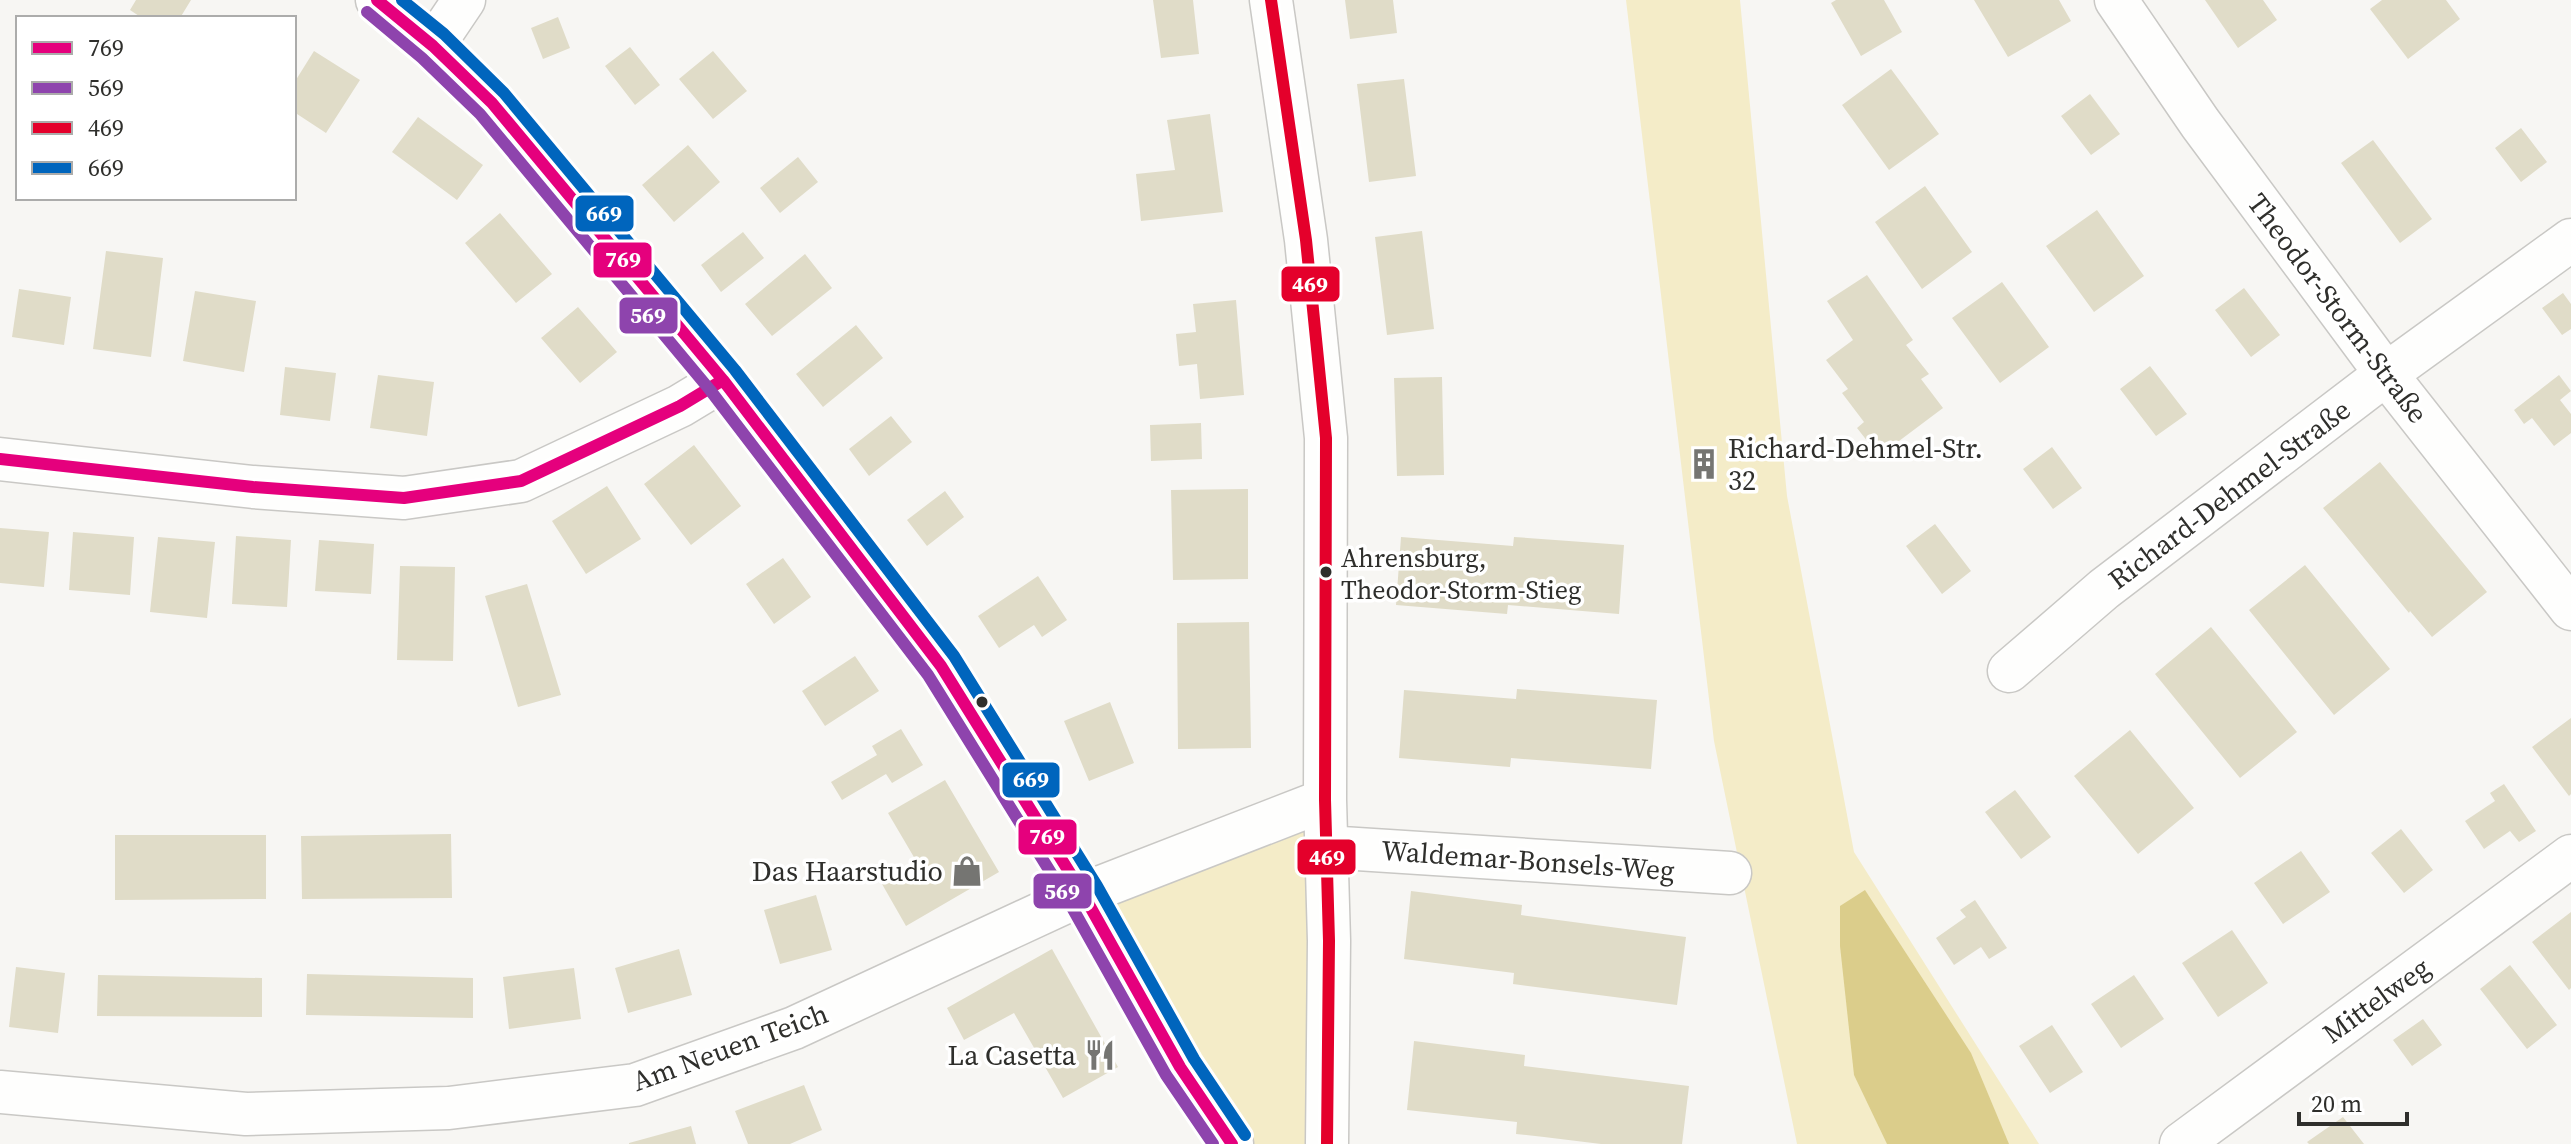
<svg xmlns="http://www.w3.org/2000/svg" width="2571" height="1144" font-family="'Source Serif 4',serif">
<rect width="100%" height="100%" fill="#f7f6f3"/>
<path fill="#f4ecc8" d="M1626,0h114l47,496 67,356 185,292h-242l-83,-403z
M1310,822l9,322h-71l-149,-239z"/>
<path fill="#dbcd8b" d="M1865,890l106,163 38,91h-122l-33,-69 -14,-129v-40z"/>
<path fill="#e0dcc8" d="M136,0h55l-11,18h-38l-12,-8z
M1153,0h40l6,54 -38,4z
M1345,0h48l4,33 -47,6z
M1836,0h48l18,32 -41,24 -30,-53z
M1974,0h85l12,21 -63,36z
M2205,0h58l14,20 -39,28z
M2382,0h64l14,19 -52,40 -38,-50z
M558,17l12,31 -27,11 -12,-31z
M630,47l30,38 -25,20 -30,-39z
M314,51l46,29 -34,53 -32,-21v-29z
M713,51l34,40 -34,28 -34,-40z
M1891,69l48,65 -50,36 -47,-65z
M1404,79l12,97 -47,6 -12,-98z
M2090,94l30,40 -29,21 -30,-39z
M1210,114l13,98 -82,9 -5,-47 39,-4 -8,-50z
M418,117l65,48 -26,35 -65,-48z
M2521,128l26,34 -26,20 -26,-34z
M2373,140l59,79 -32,24 -59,-80z
M688,145l32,37 -46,40 -32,-37z
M798,157l20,25 -38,31 -20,-25z
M1925,186l47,66 -50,37 -47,-67z
M2097,210l47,66 -50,36 -48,-66z
M500,213l52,61 -36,29 -51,-60z
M1422,231l12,98 -47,6 -12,-98z
M743,232l21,26 -43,34 -20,-27z
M106,251l57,7 -12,99 -58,-8z
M805,254l27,34 -60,48 -27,-32z
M1867,275l46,65 -7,5 23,29 -8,5 22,29 -64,48 -22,-28 7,-6 -22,-29 6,-4 -22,-29 27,-20 -26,-39z
M2002,282l47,65 -49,36 -48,-65z
M2244,288l36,47 -29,22 -36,-47z
M19,289l52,8 -7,48 -52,-8z
M195,291l61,10 -12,71 -61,-11z
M2563,293l8,11v25l-9,6 -20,-27z
M1236,300l8,95 -44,4 -3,-35 -18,2 -3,-32 20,-2 -3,-28z
M578,307l39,45 -37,31 -39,-45z
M856,325l27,33 -60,49 -27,-33z
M2150,366l37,48 -31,22 -36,-47z
M285,367l51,6 -6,48 -50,-6z
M378,375l56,7 -7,54 -57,-8z
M2559,375l12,16 -11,9 11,14v19l-17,13 -22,-28 -8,6 -10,-14z
M1442,377l2,98 -47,1 -3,-98z
M891,416l21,26 -43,34 -20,-27z
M1201,423l1,36 -51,2 -1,-36z
M694,445l47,61 -50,39 -47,-61z
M2052,447l30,41 -29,21 -30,-40z
M2380,462l107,130 -55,45 -22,-26 -1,2 -86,-105z
M607,486l34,53 -55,35 -34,-53z
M1248,489v90l-75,1 -2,-90z
M945,491l19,26 -37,29 -20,-26z
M1935,524l36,47 -29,23 -36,-48z
M0,528l49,4 -5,55 -44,-4z
M73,532l61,5 -4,58 -61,-5z
M236,536l55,4 -4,67 -55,-3z
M158,537l57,5 -8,76 -57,-6z
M1401,537l112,9 1,-9 110,8 -5,69 -111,-9 -1,9 -111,-9z
M319,540l55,4 -3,50 -56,-3z
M783,558l28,39 -37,27 -28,-40z
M2305,565l85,104 -56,46 -85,-105z
M400,566l55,1 -2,94 -56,-1z
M1038,576l29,44 -25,17 -8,-12 -35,23 -21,-32z
M527,584l34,111 -43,12 -33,-111z
M1249,622l2,126 -73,1 -1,-126z
M2211,627l86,105 -57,46 -85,-104z
M855,656l24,35 -54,35 -23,-35z
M1517,689l140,11 -6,69 -140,-11 -1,9 -111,-9 5,-68 112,9z
M1110,702l24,61 -45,18 -25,-60z
M2571,718v76l-2,2 -37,-49z
M901,729l22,36 -31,18 -6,-9 -44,26 -11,-18 46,-27 -5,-9z
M2130,730l64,78 -56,46 -64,-78z
M945,780l54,92 -93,54 -24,-42 36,-20 -30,-51z
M2504,784l32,47 -17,11 -9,-11 -26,18 -19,-28 30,-20 -5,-8z
M2015,790l36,47 -30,22 -36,-47z
M2401,829l32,41 -29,23 -33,-40z
M451,834l1,64 -150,1 -1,-63z
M115,835h151v64l-151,1z
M2301,851l29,41 -47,32 -29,-41z
M1411,891l111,14 -1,10 165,22 -9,68 -164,-21 1,-11 -110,-14z
M816,895l16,55 -52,14 -16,-54z
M1975,900l32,48 -18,11 -8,-12 -27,18 -18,-27 30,-21 -6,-7z
M2571,912v76l-2,2 -37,-48z
M2232,930l36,53 -50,34 -36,-54z
M679,949l13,46 -64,18 -13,-45z
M1052,949l66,118 -55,31 -49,-85 -50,27 -17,-32z
M2510,965l47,60 -30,24 -47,-60z
M16,967l49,6 -7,60 -49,-6z
M574,968l7,51 -72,10 -6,-52z
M307,974l166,4v40l-167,-3z
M98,975l164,3v39l-165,-1z
M2134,975l30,44 -43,29 -30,-44z
M2423,1019l19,26 -30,21 -19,-26z
M2052,1025l31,47 -33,21 -31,-47z
M1414,1041l111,14 -1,11 165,20 -7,58h-81l-57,-7 -28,-3 1,-12 -110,-12z
M804,1085l18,45 -32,14h-42l-13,-33z
M2343,1117l21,27h-55l-2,-2z
M691,1126l5,18h-67v-1z"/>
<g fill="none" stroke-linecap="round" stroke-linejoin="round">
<defs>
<path id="street" d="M377,0l56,46 59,57 231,277 218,286 142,228 97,173 52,77
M1271,0l35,240 20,198 -1,362 4,141 -2,203
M2116,0l84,123 186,251 185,235
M433,46l31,-46
M0,459l253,28 151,11 117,-17 159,-75 43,-26
M2009,671l95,-82 282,-215 185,-134
M1326,847l404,26
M0,1092l246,22 203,-6 186,-23 159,-57 289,-134 242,-94
M2181,1144l390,-288"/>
</defs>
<use href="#street" stroke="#c9c8c5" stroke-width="45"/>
<use href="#street" stroke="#fefefd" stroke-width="42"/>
<defs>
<path id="bus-1" d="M377,0l56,46 59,57 231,277 218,286 142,228 97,173 52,77
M0,459l253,28 151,11 117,-17 159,-75 43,-26"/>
<path id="bus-2" d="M367,12l55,46 58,56 230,276 218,285 141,227 97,173 47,69"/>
<path id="bus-3" d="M1271,0l35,240 20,198 -1,362 4,141 -2,203"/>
<path id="bus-4" d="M402,0l42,34 60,59 231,277 219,286 143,230 97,173 51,76"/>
</defs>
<use href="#bus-1" stroke="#fff" stroke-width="18"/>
<use href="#bus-2" stroke="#fff" stroke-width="18"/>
<use href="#bus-3" stroke="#fff" stroke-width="18"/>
<use href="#bus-4" stroke="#fff" stroke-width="18"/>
<use href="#bus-1" stroke="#e5007d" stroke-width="12"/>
<use href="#bus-2" stroke="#8e44ad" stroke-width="12"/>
<use href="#bus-3" stroke="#e4002b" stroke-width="12"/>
<use href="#bus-4" stroke="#0065bd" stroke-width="12"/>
</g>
<defs>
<symbol id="building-bare" viewBox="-9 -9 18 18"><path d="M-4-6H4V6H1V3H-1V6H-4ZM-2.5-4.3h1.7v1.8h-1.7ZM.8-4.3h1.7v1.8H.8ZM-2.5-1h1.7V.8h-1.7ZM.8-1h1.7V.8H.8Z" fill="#757572" stroke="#fff" stroke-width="2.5" paint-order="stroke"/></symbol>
<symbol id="shop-bare" viewBox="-9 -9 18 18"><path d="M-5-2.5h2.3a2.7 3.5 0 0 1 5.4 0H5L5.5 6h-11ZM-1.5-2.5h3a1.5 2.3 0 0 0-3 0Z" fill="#757572" stroke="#fff" stroke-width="2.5" paint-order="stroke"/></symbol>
<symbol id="restaurant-bare" viewBox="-9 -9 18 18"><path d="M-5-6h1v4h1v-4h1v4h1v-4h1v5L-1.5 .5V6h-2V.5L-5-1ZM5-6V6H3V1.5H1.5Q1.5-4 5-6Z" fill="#757572" stroke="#fff" stroke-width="2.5" paint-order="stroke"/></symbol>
</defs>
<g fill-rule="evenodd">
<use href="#building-bare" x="1682" y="442" width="44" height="44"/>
<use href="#shop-bare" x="945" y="849" width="44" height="44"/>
<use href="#restaurant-bare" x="1078" y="1033" width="44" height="44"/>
</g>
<g fill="#2f2f2c" stroke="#fff" stroke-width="3">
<circle cx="1326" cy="572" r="7"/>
<circle cx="982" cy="702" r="7"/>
</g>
<g text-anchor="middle" stroke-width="7" stroke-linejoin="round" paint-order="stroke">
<g font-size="26" fill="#2f2f2c" stroke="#fff" text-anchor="start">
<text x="1341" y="567">Ahrensburg,<tspan x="1341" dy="32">Theodor-Storm-Stieg</tspan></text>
</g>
<g font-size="28" fill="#2f2f2c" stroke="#fff">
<text transform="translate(2338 308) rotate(53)" y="10">Theodor-Storm-Straße</text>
<text transform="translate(2229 494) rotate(-37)" y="10">Richard-Dehmel-Straße</text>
<text transform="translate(1528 860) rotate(4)" y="10">Waldemar-Bonsels-Weg</text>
<text transform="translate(2376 1000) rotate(-36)" y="10">Mittelweg</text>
<text transform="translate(730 1047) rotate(-20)" y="10">Am Neuen Teich</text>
</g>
<g font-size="28" fill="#2f2f2c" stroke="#fff" text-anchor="end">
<text x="1728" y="458" text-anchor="start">Richard-Dehmel-Str.<tspan x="1728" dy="32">32</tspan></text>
<text x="943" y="881">Das Haarstudio</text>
<text x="1076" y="1065">La Casetta</text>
</g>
</g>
<g stroke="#fff" stroke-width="3">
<rect x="574" y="194" width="61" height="39" rx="8" fill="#0065bd"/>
<rect x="592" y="241" width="61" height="38" rx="8" fill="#e5007d"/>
<rect x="1280" y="265" width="61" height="38" rx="8" fill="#e4002b"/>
<rect x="618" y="296" width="61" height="39" rx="8" fill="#8e44ad"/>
<rect x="1001" y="761" width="60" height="38" rx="8" fill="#0065bd"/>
<rect x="1017" y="818" width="61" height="38" rx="8" fill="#e5007d"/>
<rect x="1296" y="838" width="61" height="38" rx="8" fill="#e4002b"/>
<rect x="1032" y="872" width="61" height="38" rx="8" fill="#8e44ad"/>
</g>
<g font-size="22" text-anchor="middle" font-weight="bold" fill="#fff">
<text x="604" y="221">669</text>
<text x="623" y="267">769</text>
<text x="1310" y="292">469</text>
<text x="648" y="323">569</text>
<text x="1031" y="787">669</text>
<text x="1047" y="844">769</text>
<text x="1327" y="865">469</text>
<text x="1062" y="899">569</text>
</g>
<rect x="16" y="16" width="280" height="184" fill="#ffffff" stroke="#acacab" stroke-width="2"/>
<rect x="32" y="42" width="40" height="12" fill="#e5007d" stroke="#acacab" stroke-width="2"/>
<text x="88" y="56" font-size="24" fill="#2f2f2c">769</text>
<rect x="32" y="82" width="40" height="12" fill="#8e44ad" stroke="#acacab" stroke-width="2"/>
<text x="88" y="96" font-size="24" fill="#2f2f2c">569</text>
<rect x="32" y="122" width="40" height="12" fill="#e4002b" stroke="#acacab" stroke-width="2"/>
<text x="88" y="136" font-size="24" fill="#2f2f2c">469</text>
<rect x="32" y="162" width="40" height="12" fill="#0065bd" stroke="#acacab" stroke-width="2"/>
<text x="88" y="176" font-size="24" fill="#2f2f2c">669</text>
<path d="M2299 1112v12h108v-12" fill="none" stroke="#2f2f2c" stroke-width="4"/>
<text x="2311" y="1112" font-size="24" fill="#2f2f2c" stroke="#ffffff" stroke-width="6" paint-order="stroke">20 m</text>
</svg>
